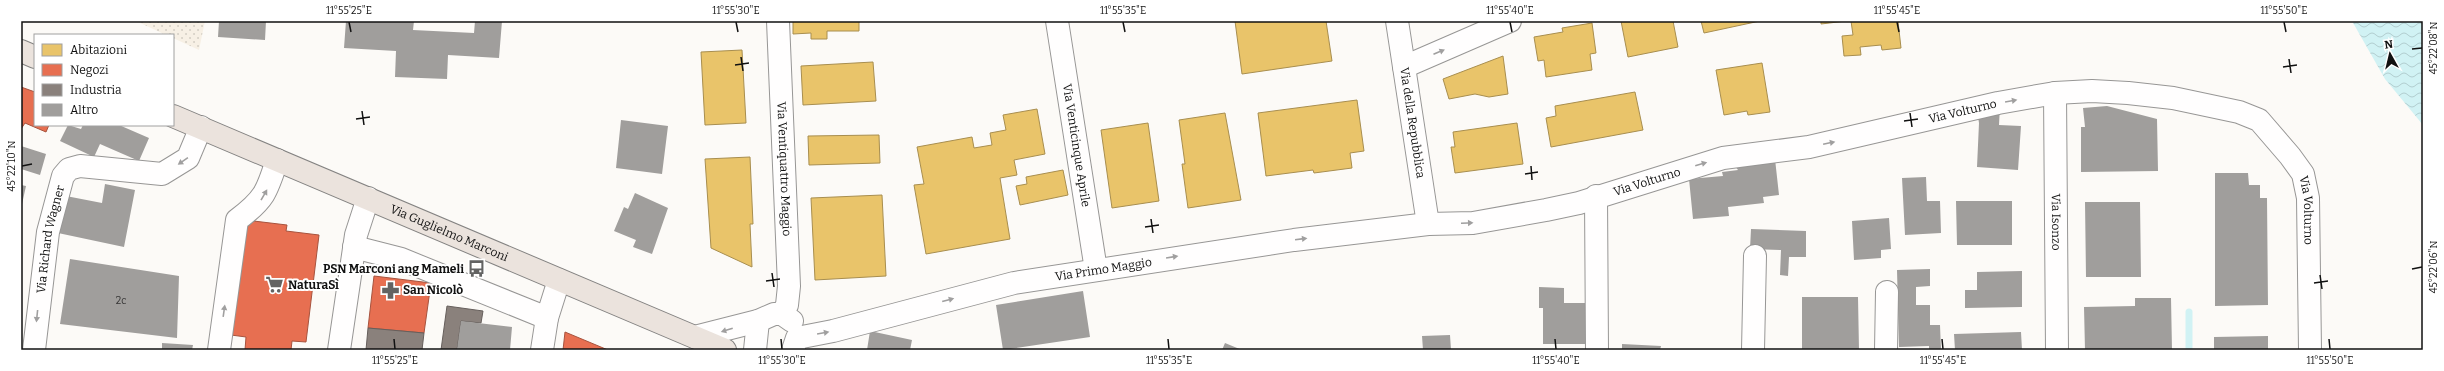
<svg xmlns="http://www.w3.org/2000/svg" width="2444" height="371" font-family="Bitter,serif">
<defs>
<pattern id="farmland-dots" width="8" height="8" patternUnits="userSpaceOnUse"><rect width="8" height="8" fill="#f7f0e5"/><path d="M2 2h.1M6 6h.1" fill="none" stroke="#d3cdc3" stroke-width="1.8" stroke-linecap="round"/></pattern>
<pattern id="water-waves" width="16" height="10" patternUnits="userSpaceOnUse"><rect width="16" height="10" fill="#d1f2f4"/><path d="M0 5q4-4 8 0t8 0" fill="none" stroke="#b2ced0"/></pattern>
</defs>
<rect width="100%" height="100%" fill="#fcfaf7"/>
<path fill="url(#farmland-dots)" d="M136,21h69l-6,29 -26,-12v-3h-7z"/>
<path fill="url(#water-waves)" d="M2352,21h71v104l-38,-46z"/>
<path fill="#e9c46a" stroke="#a88e4f" d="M793,21h66v10h-32v8h-16v-6l-18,1z
M1235,21h91l6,40 -90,13z
M1621,21h52l5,26 -50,10z
M1701,21h59l-56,12z
M1821,21h25l-25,3z
M1851,21h47l3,27 -19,2 -1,-5 -21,2 1,8 -17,1 -2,-20 11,-1z
M1592,23l4,30 -6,1 2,16 -46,7 -2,-17 -6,1 -4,-24 29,-5 -1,-4z
M742,50l4,73 -41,2 -4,-73z
M1503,56l5,38 -19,3 -14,-3 -26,5 -6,-20z
M873,62l3,39 -73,4 -2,-39z
M1762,63l8,49 -22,3 -1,-4 -23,4 -8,-45z
M1635,92l8,38 -92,17 -5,-29 10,-2 -1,-10z
M1357,100l7,51 -14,2 2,15 -38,5 -1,-3 -47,6 -8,-63z
M1037,109l8,45 -31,6 3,15 -17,3 10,61 -84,15 -12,-69 10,-1 -7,-37 55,-10 2,11 18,-3 -2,-12 16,-3 -3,-15z
M1225,113l16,87 -53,8 -6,-44h3l-6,-44z
M1148,123l11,78 -47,7 -11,-78z
M1517,123l6,41 -68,9 -4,-26h4l-2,-15z
M879,135l1,28 -71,2 -1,-29z
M750,157l3,67h-3l2,43 -41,-19 -6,-89z
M1063,170l5,25 -48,10 -4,-19 11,-2 -1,-7z
M882,195l4,81 -71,4 -4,-82z"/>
<path fill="#e76f51" stroke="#a7533e" d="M21,87l14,5v33h14l-3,7 -21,-9 -4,6z
M245,220l42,5 -1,6 33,4 -13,107 -14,-1 -1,9h-46l1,-13 -15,-2z
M374,276l57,7 -7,50 -56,-5z
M565,332l43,18h-45z"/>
<path fill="#8a817c" stroke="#665f5c" d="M447,306l36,5 -2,12 -20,-2 -4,29h-16z
M368,328l56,5 -2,17h-56z"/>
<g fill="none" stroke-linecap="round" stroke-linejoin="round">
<path stroke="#d1f2f4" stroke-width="7" d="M2189,312v38"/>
</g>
<path fill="#a09e9c" d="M219,21h47l-1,19 -47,-3z
M346,21h68l-1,9 61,3 1,-12h27l-3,37 -51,-3 -1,24 -52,-2 1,-26 -52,-3z
M2000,106l-1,19 22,1 -3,44 -41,-3 2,-44 -2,-12z
M2107,106l50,13 1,52 -77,1v-45h4l-2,-19z
M621,120l47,6 -6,48 -46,-6z
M68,125l13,4 2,-4h36l30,13 -10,23 -39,-17 -6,13 -34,-16z
M21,146l25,8 -6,21 -19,-6z
M1775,159l4,36 -16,2 1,6 -36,4 1,9 -36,3 -4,-40 34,-3 -1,-4 16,-2 -4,-5z
M2215,173h33l1,12h11v13h7l1,107 -53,1z
M1926,177l1,24h13l1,32 -36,2 -3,-57z
M105,184l30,6 -11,57 -66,-14 8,-37 36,7z
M21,185l5,1 -4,18h-1z
M635,193l33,15 -16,46 -19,-7 3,-7 -22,-9 10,-24 4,2z
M1956,201h56v44h-55z
M2085,202h55l1,75h-55z
M1889,218l2,31 -10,1v8l-27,2 -2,-39z
M1751,229l55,2v26h-17l-1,19 -8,-1 1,-25 -31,-1z
M70,259l109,17 -2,62 -117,-14z
M1930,269v17l-14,1v18h14v20h10l1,25h-12v-4l-30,1 -2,-77z
M2022,271v36l-57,1v-18h12v-18z
M1539,287l25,1v15h21v41h-42v-36h-4z
M1083,291l7,46 -87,13 -7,-45z
M1802,297h56l1,53h-57z
M2135,298h36l1,52h-87l-1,-43 51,-1z
M461,321l51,6 -2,23h-53z
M870,331l42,9 -2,10h-43z
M2021,332l1,18h-67l-1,-16z
M1450,335l1,15h-28l-1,-14z
M2268,336v14h-54v-13z
M162,343l31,2 -1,5h-30z
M1225,343l17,7h-20z
M1622,344l39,2 -1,4h-38z"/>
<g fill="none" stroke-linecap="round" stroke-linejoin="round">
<defs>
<g id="street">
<path id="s1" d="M778,21l11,265 -2,19 -5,9"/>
<path id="s2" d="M1057,21l39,249"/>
<path id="s3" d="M1397,21l31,203"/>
<path d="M1404,67l106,-46"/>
<path id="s4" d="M2055,93l2,257"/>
<path d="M1596,196l1,154"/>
<path d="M354,247l47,12 146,59"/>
<path d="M695,337l63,-16 16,-7h8l10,7"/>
<path id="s5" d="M34,350l14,-118 15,-56 6,-7 11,-3 82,8 26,-16 13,-31"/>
<path d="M219,350l18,-130c27,-20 30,-28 40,-60"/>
<path d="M339,350l17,-115 12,-37"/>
<path d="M542,350l5,-32 12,-38"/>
<path d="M755,350l3,-29"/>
<path id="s6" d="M793,350l4,-12 36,-7 181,-48 280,-43 134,-16 45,-1 73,-13 33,-7 144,-45 86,-11 189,-44 57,-10 37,-2 36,2 45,5 66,14 20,8 31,36 13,18 5,24 2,152"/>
<path d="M1753,350l2,-94"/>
<path d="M1886,350l1,-58"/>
</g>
<g id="primary">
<path d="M21,51l14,6"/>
<path id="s7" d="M173,116l552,234"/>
</g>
</defs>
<use href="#street" stroke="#979695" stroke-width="24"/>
<use href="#primary" stroke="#848382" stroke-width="24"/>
<use href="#street" stroke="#fffefe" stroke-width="22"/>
<use href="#primary" stroke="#ebe3dd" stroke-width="22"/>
</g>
<defs><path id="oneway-solid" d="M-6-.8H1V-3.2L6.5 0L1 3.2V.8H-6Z"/></defs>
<g fill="#a09f9f">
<use href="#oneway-solid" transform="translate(1439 52) rotate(-23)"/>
<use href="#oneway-solid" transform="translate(2011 101) rotate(-10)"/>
<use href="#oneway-solid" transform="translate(1829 143) rotate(-12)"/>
<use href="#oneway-solid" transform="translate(183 161) rotate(145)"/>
<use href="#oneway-solid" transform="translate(1701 164) rotate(-16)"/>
<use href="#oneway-solid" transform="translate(264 195) rotate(-60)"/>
<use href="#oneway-solid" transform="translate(1467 223) rotate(-2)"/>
<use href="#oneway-solid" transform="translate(1301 239) rotate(-7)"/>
<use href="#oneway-solid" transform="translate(1172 257) rotate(-9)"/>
<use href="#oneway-solid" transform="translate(948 300) rotate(-15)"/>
<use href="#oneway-solid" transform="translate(224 311) rotate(-82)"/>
<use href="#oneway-solid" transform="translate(37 316) rotate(96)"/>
<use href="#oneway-solid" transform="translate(727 330) rotate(163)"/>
<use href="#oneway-solid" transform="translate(823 333) rotate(-10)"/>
</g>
<path fill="none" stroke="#111" stroke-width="1.5" d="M349,22l2,10M736,22l2,10M1123,22l2,10M1510,22l2,10M1897,22l2,10M2284,22l2,10M2412,49l10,-1M741,57l2,14M2289,59l2,14M735,65l14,-2M2283,67l14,-2M362,111l2,14M1910,113l2,14M356,119l14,-2M1904,121l14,-2M22,166l10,-2M1531,166l1,14M1525,174l13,-2M1151,219l2,14M1145,227l14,-2M2412,269l10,-2M772,273l2,14M2320,275l2,14M766,281l14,-2M2314,283l14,-2M394,339l1,10M781,339l1,10M1168,339l1,10M1555,339l1,10M1942,339l1,10M2329,339l1,10"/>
<defs>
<symbol id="bus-bare" viewBox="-9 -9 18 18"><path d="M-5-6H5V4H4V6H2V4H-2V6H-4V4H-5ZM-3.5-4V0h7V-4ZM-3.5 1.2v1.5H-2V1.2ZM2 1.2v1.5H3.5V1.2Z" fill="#636362" stroke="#fff" stroke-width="2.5" paint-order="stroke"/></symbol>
<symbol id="supermarket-bare" viewBox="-9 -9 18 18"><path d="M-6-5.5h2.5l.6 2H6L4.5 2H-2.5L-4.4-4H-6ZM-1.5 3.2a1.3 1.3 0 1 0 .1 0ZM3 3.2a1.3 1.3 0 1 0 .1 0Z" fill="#636362" stroke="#fff" stroke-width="2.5" paint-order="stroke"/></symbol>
<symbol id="pharmacy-bare" viewBox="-9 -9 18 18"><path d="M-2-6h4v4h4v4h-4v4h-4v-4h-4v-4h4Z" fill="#636362" stroke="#fff" stroke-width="2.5" paint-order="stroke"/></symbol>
</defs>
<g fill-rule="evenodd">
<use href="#bus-bare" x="464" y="256" width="25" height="25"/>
<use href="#supermarket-bare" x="262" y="272" width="25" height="25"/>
<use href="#pharmacy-bare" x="378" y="278" width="25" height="25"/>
</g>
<g text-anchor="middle" stroke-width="4" stroke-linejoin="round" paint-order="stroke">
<g font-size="10" fill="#353434">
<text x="121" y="304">2c</text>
</g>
<g font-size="12" fill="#111" stroke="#fff">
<text dy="4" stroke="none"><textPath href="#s6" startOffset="1203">Via Volturno</textPath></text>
<text dy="4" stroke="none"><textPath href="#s3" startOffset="103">Via della Repubblica</textPath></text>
<text dy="4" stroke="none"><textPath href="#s2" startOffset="126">Via Venticinque Aprile</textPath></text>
<text dy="4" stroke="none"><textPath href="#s1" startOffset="148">Via Ventiquattro Maggio</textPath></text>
<text dy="4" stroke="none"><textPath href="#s6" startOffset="879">Via Volturno</textPath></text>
<text dy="4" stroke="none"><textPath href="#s6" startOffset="1611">Via Volturno</textPath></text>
<text dy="4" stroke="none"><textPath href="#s4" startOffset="129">Via Isonzo</textPath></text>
<text dy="4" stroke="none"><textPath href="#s7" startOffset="300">Via Guglielmo Marconi</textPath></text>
<text dy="4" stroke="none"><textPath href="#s5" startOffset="112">Via Richard Wagner</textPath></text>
<text dy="4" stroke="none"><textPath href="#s6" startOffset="327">Via Primo Maggio</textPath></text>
</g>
<g font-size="12" font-weight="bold" fill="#111" stroke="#fff" text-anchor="start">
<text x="464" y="273" text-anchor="end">PSN Marconi ang Mameli</text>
<text x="288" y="289">NaturaSì</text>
<text x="403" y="294">San Nicolò</text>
</g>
</g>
<rect width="2444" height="371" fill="none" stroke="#ffffff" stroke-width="44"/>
<rect x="34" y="34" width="140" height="92" fill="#ffffff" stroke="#a0a0a0"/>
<rect x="42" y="44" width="20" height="12" fill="#e9c46a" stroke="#a0a0a0"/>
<text x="70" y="54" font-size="12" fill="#111111">Abitazioni</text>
<rect x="42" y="64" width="20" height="12" fill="#e76f51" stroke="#a0a0a0"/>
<text x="70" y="74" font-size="12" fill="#111111">Negozi</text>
<rect x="42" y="84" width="20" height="12" fill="#8a817c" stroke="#a0a0a0"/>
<text x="70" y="94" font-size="12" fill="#111111">Industria</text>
<rect x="42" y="104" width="20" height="12" fill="#a09e9c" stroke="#a0a0a0"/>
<text x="70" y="114" font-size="12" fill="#111111">Altro</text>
<g transform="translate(2390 54) rotate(352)" stroke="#ffffff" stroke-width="3" paint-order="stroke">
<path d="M0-3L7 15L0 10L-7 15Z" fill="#111111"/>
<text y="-6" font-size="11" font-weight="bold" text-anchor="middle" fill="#111111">N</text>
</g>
<rect x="22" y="22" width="2400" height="327" fill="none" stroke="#111" stroke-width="1.5"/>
<g font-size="10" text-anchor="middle" fill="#111">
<text x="349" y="14">11°55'25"E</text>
<text x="736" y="14">11°55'30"E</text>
<text x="1123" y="14">11°55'35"E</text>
<text x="1510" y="14">11°55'40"E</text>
<text x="1897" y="14">11°55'45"E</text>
<text x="2284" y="14">11°55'50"E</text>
<text transform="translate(2433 48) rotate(-90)" y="4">45°22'08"N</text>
<text transform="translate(11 166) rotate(-90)" y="4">45°22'10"N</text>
<text transform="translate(2433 267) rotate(-90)" y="4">45°22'06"N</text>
<text x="395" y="364">11°55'25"E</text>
<text x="782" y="364">11°55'30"E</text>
<text x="1169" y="364">11°55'35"E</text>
<text x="1556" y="364">11°55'40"E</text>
<text x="1943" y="364">11°55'45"E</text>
<text x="2330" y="364">11°55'50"E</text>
</g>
</svg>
